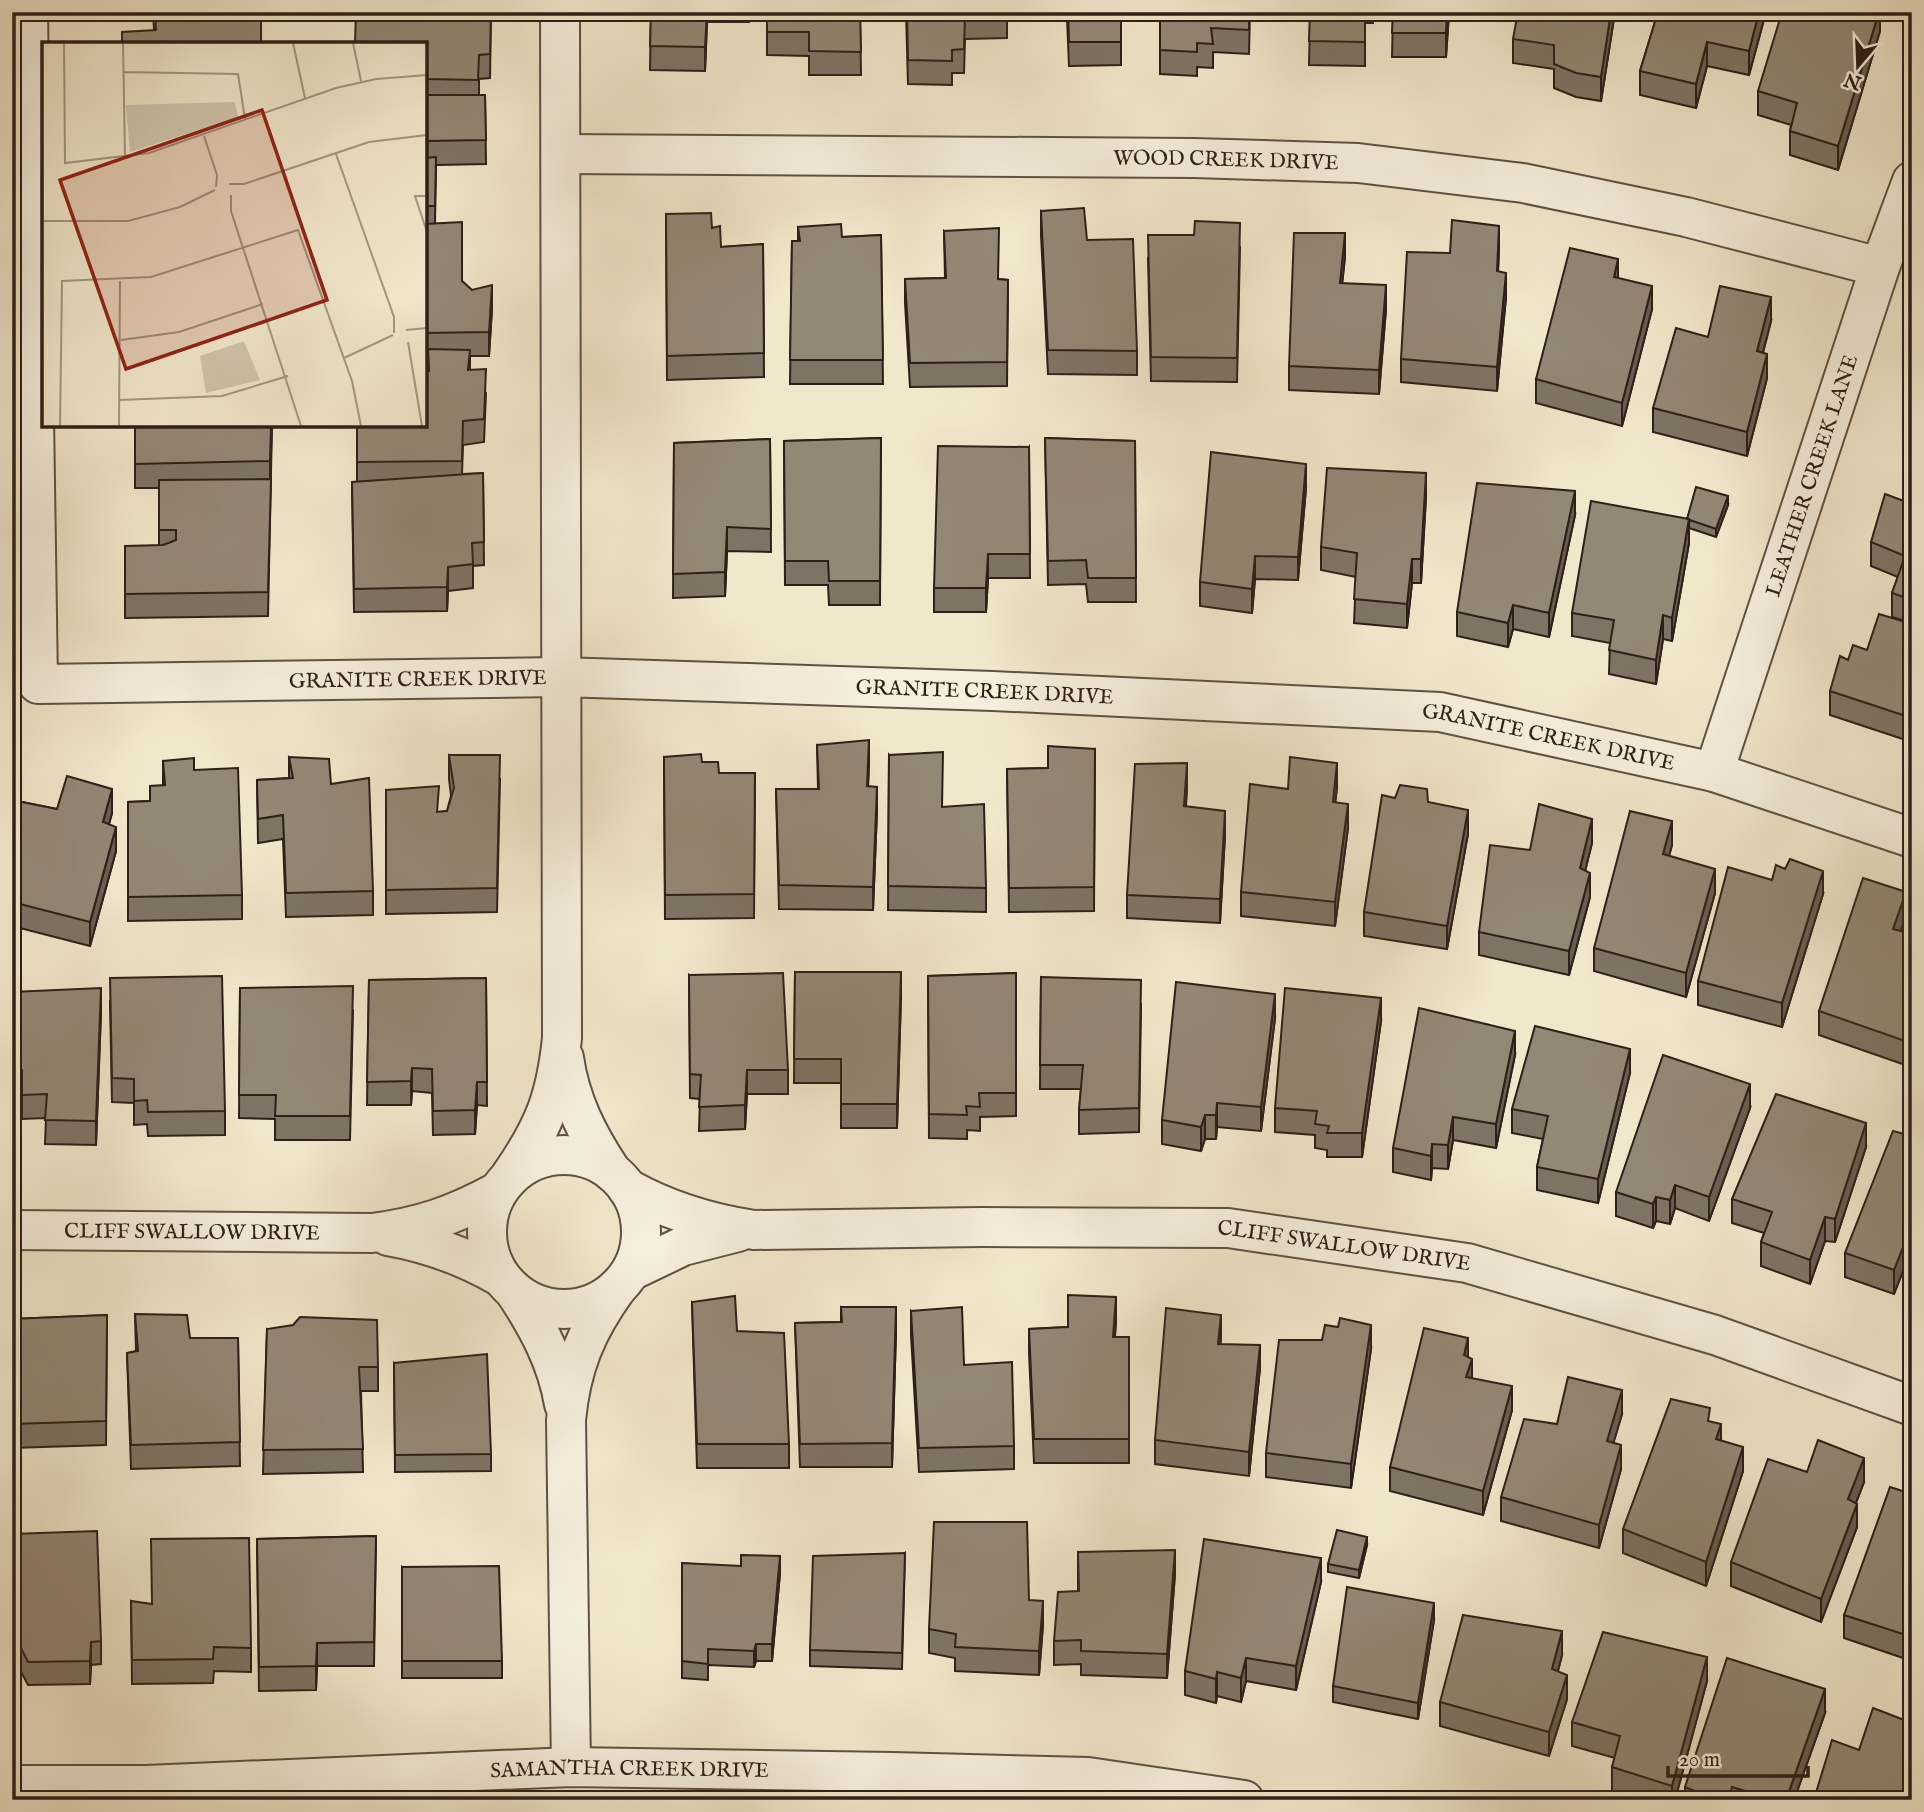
<svg xmlns="http://www.w3.org/2000/svg" width="1924" height="1812" font-family="'IM FELL English',serif">
<rect width="100%" height="100%" fill="#f1e7cb"/>
<filter id="stains"><feTurbulence type="fractalNoise" baseFrequency=".00286" numOctaves="4"/><feColorMatrix values="0 0 0 0 .2 0 0 0 0 .09 0 0 0 0 .02 0 0 0 .5 -.17"/></filter>
<radialGradient id="worn" r=".72"><stop offset=".6" stop-color="#630" stop-opacity="0"/><stop offset="1" stop-color="#630" stop-opacity=".3"/></radialGradient>
<g fill="none" stroke-linecap="round" stroke-linejoin="round">
<defs>
<g id="minor">
<path id="s1" d="M28,12l10,672 522,-7 433,14 447,21 274,60 198,66"/>
<path id="s2" d="M561,154l633,4 164,5 165,20 163,34 194,50"/>
<path id="s3" d="M1714,772l166,-505 32,-86"/>
<path d="M564,1058c6,43 24,78 48,114"/>
<circle cx="564" cy="1232" r="77"/>
<path d="M511,1175c33,-48 45,-78 51,-137l-2,-1026"/>
<path id="s4" d="M627,1188c41,23 81,35 127,42l228,-3 246,1 239,35 248,72 197,71"/>
<path id="s5" d="M12,1230l360,3c48,-6 83,-18 125,-41"/>
<path d="M388,1236c40,7 76,20 111,40"/>
<path d="M631,1271l52,-25 55,-14"/>
<path d="M515,1292c23,35 42,70 49,112"/>
<path d="M571,1767l-5,-347c5,-53 20,-89 51,-132"/>
<path id="s6" d="M12,1785h134l425,-18 322,5 195,5 156,23"/>
</g>
</defs>
<use href="#minor" stroke="#5f5145" stroke-width="42"/>
<use href="#minor" stroke="#f6efdd" stroke-width="38"/>
</g>
<path fill="#7e7465" stroke="#2e1f18" stroke-width="2" d="M153,12h108l-107,18z
M491,12l-1,66 -11,1v16h6l1,69 -50,1 -1,59 27,57 30,28 -3,47h-19v14l16,23 -2,49 -21,3 -1,29 21,-1 1,92 -11,1v22l-25,3 -1,20 -93,1 -2,-130h5v-57l71,-54v-14h-3v-313z
M651,12h99l-1,10h-42l-2,49 -55,-1z
M767,12h93l1,63h-52v-19l-42,-1z
M906,12h101v26l-42,1 -1,34h-12v12l-44,-1z
M1028,12h99v5l-6,-1v49l-52,1 -2,-48h-39z
M1160,12h90l-1,42 -36,-2v16l-16,-1v9l-37,-2z
M1273,12h100v11h-8v43l-56,-1 1,-44 -37,-2z
M1393,12h100l-1,5 -43,-3 -3,43h-54z
M1615,12l-14,89 -25,-4 -22,-9v-19l-41,-6v-24z
M1658,12h108l-17,63 -42,-9 -11,42 -56,-13v-24z
M1880,12v19l-42,139 -48,-15v-24l1,-6 -33,-10v-24z
M1041,211l46,29 50,111v24l-89,-1 -7,-139z
M666,214l46,14 9,19 42,-3 1,133 -97,3z
M798,227l44,10 39,-2 2,149h-93l2,-143h6z
M944,231l55,48 9,1 -1,106 -97,1 -5,-84v-24l40,-1z
M1240,247l-3,135 -86,-1 -3,-123z
M1499,249l-1,23 8,25 -9,94 -96,-9v-23l49,-106z
M1345,257l-3,26 44,26 -7,85 -90,-4v-24z
M1618,278l34,31 -30,117 -86,-23v-24z
M1771,321l-8,32 4,25 -20,78 -94,-24v-24z
M135,425h137l-4,191 -143,2v-72h34v-58h-24z
M881,438l-1,167h-51l-1,-20h-43l-1,-144z
M1045,438l90,3 1,161h-48l-2,-18 -38,1z
M770,439l1,113 -44,-1 -2,45 -52,2 1,-155z
M1029,447l1,131h-42l-2,34h-52v-24z
M1306,488l-8,92 -43,-1 -3,34 -52,-7v-24z
M1426,497l-5,86h-9l-5,45 -53,-5 2,-46 -35,-7v-23z
M1912,504v119l-20,-6v-24l6,-16 -27,-11v-24z
M1728,505l-12,32 -27,-9v15l-17,98 -9,-2 -7,45 -47,-10 1,-31 -38,-7v-23l115,-94z
M1575,515l-26,122 -36,-8 -5,18 -51,-11v-24z
M1912,624v118l-82,-27v-24l18,-31 19,-10z
M817,745l52,19 -1,22 9,25 -4,99 -94,-1 -3,-120h42z
M1095,749l-1,162 -85,1 -2,-143 41,-1z
M449,755l51,24 -3,133 -111,2v-124l52,22 9,-1 4,-15 -2,-17z
M889,755l97,133v24l-98,-2z
M289,757l42,27 42,107v24l-87,2 -3,-78 -25,4 -1,-63 32,-2z
M664,757l38,5 17,11h36l-1,145 -89,1z
M163,761l31,9 48,125v24l-114,2v-119l22,-1 13,-15z
M1187,787l-1,19 39,29 -5,88 -93,-5v-23z
M1337,787l-2,15 13,26 -13,98 -94,-10v-24l47,-103z
M12,800l45,9 55,4 -3,11 7,27 -26,95 -78,-20z
M1428,802l40,32 -21,115 -83,-13v-24z
M1592,843l-7,28 5,26 -21,78 -90,-20v-23l51,-82z
M1672,845l-3,11 46,37 -29,104 -92,-26v-23z
M1823,894l-41,133 -84,-22v-24z
M1906,916l-5,15 11,3v119l-4,13 -89,-31v-24z
M795,972l106,24 -4,132h-56v-45h-47z
M1016,973v143l-36,1v14l-13,-1v9l-38,-1 -1,-162z
M689,975l99,95v24h-41l-2,35 -46,2 1,-32 -10,-1z
M1041,977l100,27 -2,128 -60,2v-24l2,-21h-41z
M486,978l1,128 -10,-1 -2,29 -42,1 -1,-42 -20,-2 -1,14h-44l2,-125z
M240,988l113,22 -3,130h-75v-21l-36,-1z
M12,992l89,20 -5,133 -51,-1 1,-26 -24,1v-26l-10,2z
M110,1002l115,109v24l-77,1 -1,-12 -13,1v-22l-22,-1z
M1275,1018l-14,113 -44,-4 -1,12h-11l-4,12 -39,-7v-24z
M1381,1021l-19,136h-35v-7l-12,-2v-13l-40,-3v-24z
M1515,1055l-19,93 -43,-8 -5,29 -16,-1 -1,12 -38,-8v-24z
M1630,1073l-32,130 -61,-13v-23l6,-28 -31,-6v-24z
M1750,1108l-41,113 -34,-13 -5,16 -14,-3 -3,7 -37,-12v-24z
M1912,1136v112l-18,46 -49,-17v-24z
M1866,1147l-31,95 -10,-1 -15,43 -49,-18v-24l3,-9 -32,-10v-24z
M692,1302l45,29 52,113v24h-92z
M841,1307l55,24 -4,136h-92l-5,-144 46,-1z
M911,1311l53,54 50,81v23l-95,3 -8,-137z
M135,1314l55,24h48l2,128 -109,3 -4,-116 9,-2z
M107,1315l-1,130 -94,3v-129z
M1116,1321l-1,16h14v126h-95l-5,-110v-24l39,-2z
M267,1329l111,38v24h-17l2,81 -100,2z
M1221,1339l-1,5 40,24 -11,108 -94,-12v-24z
M1371,1349l-20,139 -85,-11v-24z
M1468,1357l4,21 40,32 -29,105 -93,-24v-24z
M394,1363l97,91v17l-96,1z
M1622,1414l-9,29 8,26 -22,79 -98,-27v-24l56,-73z
M1710,1422l11,18 22,31 -37,115 -83,-33v-24z
M1807,1472l57,10 -8,21 1,24 -36,95 -90,-36v-24z
M1912,1494v167l-68,-23v-23z
M12,1534l89,107v23l-10,1 -1,19 -62,1 -10,-19 -6,-1z
M376,1536l-2,130h-57l-1,24 -57,1 -2,-152z
M1367,1545l-8,33 -31,-6v-8z
M1078,1552l97,22 -8,104 -86,-3v-11l-27,1v-24l24,-50z
M905,1553l-3,116 -92,-3v-16z
M682,1563l98,10 -8,88h-16l-2,6 -46,-2v15l-26,-2z
M402,1567l100,94v17h-100z
M1321,1582l-25,108 -50,-9 -5,21 -24,-6 -1,7 -31,-8v-24z
M1029,1600l14,25 -4,50 -84,-4v-13l-26,-5v-24z
M131,1601l120,47v24l-37,-1 -1,12 -81,1z
M1434,1620l-16,99 -85,-17v-16z
M1562,1655l-4,16 9,28 -18,57 -109,-30v-24z
M1707,1681l-32,119h-35l-28,-9v-24l3,-9 -43,-12v-24z
M1825,1713l-31,87h-109v-13z
M1859,1750l53,50h-97v-4z"/>
<path fill="#675e52" stroke="#2e1f18" stroke-width="2" d="M707,12v10l-2,49v-24z
M1447,12h2l-3,45v-24z
M1611,12h4l-14,89v-24z
M1759,12h7l-17,63v-24z
M1879,12h1v19l-42,139v-24z
M1707,42v24l-11,42v-24z
M1499,226v23l-2,46v-24z
M1345,233v24l-5,49v-23z
M1618,259v24l-4,-6z
M1506,273v24l-9,94v-24z
M492,285v24l-3,47v-24z
M1386,285v24l-7,85v-24z
M1652,286v23l-30,117v-23z
M1771,297v24l-14,54v-24z
M1767,354v24l-20,78v-24z
M271,425h1l-2,60v-24z
M1306,464v24l-8,92v-23z
M1426,473v24l-5,86v-24z
M1575,491v24l-26,122v-24z
M1728,496v9l-12,32v-8z
M1689,519v24l-17,98v-23z
M727,527v24l-2,45v-24z
M988,554v24l-2,34v-24z
M1255,556v23l-3,34v-24z
M1412,559v24l-5,45v-24z
M448,567v24l-1,20v-24z
M1513,605v24l-5,18v-24z
M1663,615v24l-7,45v-24z
M869,740v24l-2,45v-23z
M1187,763v24l-3,43v-24z
M1337,763v24l-4,39v-24z
M877,787v24l-4,99v-23z
M112,789v24l-9,33v-24z
M1348,804v24l-13,98v-24z
M1468,810v24l-21,115v-23z
M1225,811v24l-5,88v-24z
M1592,819v24l-12,49v-24z
M1672,821v24l-9,33v-24z
M116,827v24l-26,95v-24z
M1715,869v24l-29,104v-24z
M1823,871v23l-41,133v-24z
M1590,873v24l-21,78v-24z
M1906,892v24l-13,37v-24z
M901,972v24l-4,132v-24z
M101,988v24l-5,133v-24z
M1275,994v24l-14,113v-24z
M1381,998v23l-19,136v-24z
M1912,1030v23l-4,13v-24z
M1515,1031v24l-19,93v-24z
M1630,1049v24l-32,130v-24z
M412,1068v23l-1,14v-24z
M747,1070v24l-2,35v-24z
M477,1082v23l-2,29v-24z
M1750,1084v24l-41,113v-24z
M1217,1103v24l-1,12v-24z
M1205,1115v24l-4,12v-24z
M1453,1117v23l-5,29v-24z
M1866,1123v24l-31,95v-23z
M1432,1144v24l-1,12v-24z
M1675,1185v23l-5,16v-24z
M1656,1197v24l-3,7v-24z
M1825,1217v24l-15,43v-24z
M1912,1224v24l-18,46v-24z
M1116,1297v24l-3,40v-24z
M896,1307v24l-4,136v-24z
M1221,1315v24l-3,29v-24z
M1371,1325v24l-20,139v-24z
M1468,1338v24l-4,-7z
M1260,1345v23l-11,108v-24z
M1472,1359v24l-6,-6z
M1512,1386v24l-29,105v-24z
M1622,1390v24l-15,51v-24z
M1721,1424v24l-5,-9z
M1621,1445v24l-22,79v-23z
M1743,1447v24l-37,115v-24z
M1864,1458v24l-16,41v-24z
M1857,1504v23l-36,95v-23z
M1367,1537v8l-8,33v-8z
M1175,1550v24l-8,104v-24z
M780,1556v17l-8,88v-17z
M1321,1558v24l-25,108v-24z
M1043,1601v24l-4,50v-24z
M1434,1603v17l-16,99v-16z
M1562,1631v24l-10,38v-24z
M91,1642v23l-1,19v-23z
M317,1643v23l-1,24v-24z
M756,1644v17l-2,6v-16z
M1707,1657v24l-32,119h-3v-14z
M1246,1658v23l-5,21v-24z
M1217,1672v24l-1,7v-24z
M1567,1675v24l-18,57v-24z
M1825,1689v24l-31,87h-8z"/>
<path fill="#938775" stroke="#2e1f18" stroke-width="2" d="M155,12h106v32h-139v-12l34,-2z
M356,12h135l-1,42 -11,1 -1,25 -52,-1 -1,-35h-70z
M651,12h56l-2,35 -55,-1z
M767,12h93l1,40 -52,-1v-19h-42z
M907,12h100v2l-42,1 -1,34 -12,1v11l-44,-1z
M1068,12h53v30h-52z
M1160,12h89v18l-38,-2 2,16 -16,-1v9l-37,-2z
M1310,12h55v30l-56,-1z
M1393,12h54l-1,21h-54z
M1518,12h93l-10,65 -25,-4 -22,-9v-19l-41,-6z
M1658,12h101l-10,39 -42,-9 -11,42 -56,-13z
M1782,12h97l-41,134 -48,-15 7,-28 -39,-12z
M425,95h60l1,45 -61,1z
M436,157l-1,49h-10v-48z
M1084,208l3,32 46,-1 4,112 -89,-1 -7,-139z
M711,213l1,15 8,-2 1,21 42,-3 1,109 -97,3 -1,-142z
M1452,220l47,6 -2,45 9,2 -9,94 -96,-8 6,-107 43,1z
M1195,221l45,2 -3,135 -86,-1 -3,-122h46z
M462,222v59l10,9 20,-5 -3,47 -64,1v-109z
M841,224l1,13 39,-2 2,125h-93l2,-119h8l-2,-14z
M999,228l-1,51 10,1 -1,82 -97,1 -5,-84 41,-1 -2,-47z
M1294,233h51l-5,50 46,2 -7,85 -90,-4z
M1570,248l48,11 -4,18 38,9 -30,117 -86,-24z
M1720,286l51,11 -14,54 10,3 -20,78 -94,-24 23,-80 32,9z
M428,349l42,1 -2,20 18,-1 -2,50 -21,2 -1,40 -105,1v-37h68v-54h4z
M135,425h136l-1,36 -135,3z
M881,438l-1,143h-51l-1,-20h-43l-1,-120z
M1045,438l90,3 1,137h-48l-2,-18 -38,1z
M770,439l1,90 -44,-2 -2,45 -52,2 1,-131z
M938,446l91,1 1,107h-42l-2,34h-52z
M1211,452l95,12 -8,93 -43,-1 -3,33 -52,-7z
M1327,468l99,5 -5,86h-9l-5,45 -53,-5 3,-46 -36,-6z
M483,473l1,69 -12,1 1,21 -25,3 -1,20 -93,2 -2,-107z
M271,479l-3,113 -143,2v-48l38,-1 13,-5v-10h-17v-50z
M1477,483l98,8 -26,122 -36,-8 -5,18 -51,-11z
M1696,487l32,9 -12,33 -29,-10z
M1885,494l27,10v96l-20,-7 13,-37 -34,-14z
M1591,501l98,18 -17,99 -9,-3 -7,45 -47,-10 5,-30 -42,-7z
M1879,614l33,10v94l-82,-27 10,-35 8,4 5,-15 14,5z
M869,740l-2,46 10,1 -4,100 -94,-2 -3,-96h43l-2,-44z
M1048,746l47,3 -1,138 -85,1 -2,-119 41,-1z
M943,752l-1,55 42,-3 2,84 -98,-2 1,-131z
M701,754l1,8h16l1,11h36l-1,121 -89,1 -1,-138z
M449,755h51l-3,133 -111,2v-100l53,-4 -2,26 10,-1 7,-23z
M289,757l40,2 2,25 38,-6 4,113 -87,2 -3,-78 -25,4 -1,-39 36,-2z
M1290,757l47,6 -4,39 15,2 -13,98 -94,-10 9,-108 38,5z
M194,758v12l44,-2 4,127 -114,2v-95l22,-1v-15l15,-1 -2,-24z
M1187,763l-3,43 41,5 -5,88 -93,-4 8,-131z
M67,776l45,13 -9,33 13,5 -26,95 -78,-20v-102l45,9z
M1400,785l27,4 1,13 40,8 -21,116 -83,-14 18,-117 13,3z
M1539,804l53,15 -12,49 10,5 -21,78 -90,-19 11,-87 40,5z
M1630,811l42,10 -9,33 52,15 -29,104 -92,-25z
M1790,859l33,12 -41,132 -84,-22 30,-114 44,13 4,-15 9,4z
M1863,878l43,14 -13,37 19,5v96l-4,12 -89,-31z
M795,972h106l-4,132h-56v-45h-47z
M783,973l5,97h-41l-2,35 -46,2 2,-32 -11,-1 -1,-99z
M1016,973v120h-37l1,14 -14,-1 1,9 -38,-1 -1,-138z
M222,976l3,135 -77,1 -1,-12 -13,1v-22l-22,-1 -2,-100z
M1041,977l100,3 -2,128 -60,2 4,-45h-43z
M486,978l1,104h-10l-2,28 -42,1 -1,-42 -20,-1 -1,13 -44,1 2,-102z
M1176,982l99,12 -14,113 -44,-4 -1,12h-11l-4,12 -39,-7z
M353,986l-3,130h-75l1,-21h-37l1,-107z
M101,988l-5,133 -51,-1 2,-26 -25,1v-25l-10,1v-79z
M1285,988l96,10 -19,135h-35l2,-7 -14,-2 2,-13 -42,-3z
M1419,1008l96,23 -19,93 -43,-7 -5,28 -16,-1 -1,12 -38,-8z
M1535,1026l95,23 -32,130 -61,-12 11,-51 -36,-7z
M1663,1055l87,29 -41,113 -34,-12 -5,15 -14,-3 -3,7 -37,-12z
M1776,1094l90,29 -31,96 -10,-2 -15,43 -49,-18 11,-30 -40,-13z
M1893,1131l19,5v88l-18,46 -49,-17z
M1068,1295l48,2 -3,40h16v102h-95l-5,-110 39,-2z
M735,1296l2,35 47,2 5,111h-92l-5,-142z
M841,1307h55l-4,136 -92,1 -5,-121 47,-1z
M962,1307l2,58 48,-3 2,84 -95,2 -8,-137z
M1166,1308l55,7 -3,29 42,1 -11,107 -94,-12z
M135,1314l52,1 3,23h48l2,104 -109,3 -4,-92 11,-2z
M107,1315l-1,106 -94,3 1,-58h-1v-47z
M300,1317l77,3 1,47h-19l4,82 -100,1 4,-121 26,-4z
M1340,1318l31,7 -20,139 -85,-11 13,-113h43l3,-15 13,2z
M1424,1328l44,10 -4,17 8,4 -6,18 46,9 -29,105 -93,-24z
M487,1354l4,100 -96,1 -1,-92z
M1568,1377l54,13 -15,51 14,4 -22,80 -98,-28 23,-78 33,5z
M1671,1399l39,9 -2,13 13,3 -5,15 27,8 -37,115 -83,-33z
M1818,1440l46,18 -16,41 9,5 -36,95 -90,-37 37,-103 39,13z
M1890,1487l22,7v143l-68,-22z
M934,1522h93l2,78 14,1 -4,50 -84,-4 1,-13 -27,-5z
M1337,1530l30,7 -8,33 -31,-6z
M97,1531l4,110 -10,1 -1,19 -62,1 -10,-20 -6,-1v-107z
M376,1536l-2,106 -57,1 -1,23 -57,1 -2,-128z
M249,1538l2,110 -37,-1 -1,12 -81,1 -1,-59 21,3 -1,-65z
M1204,1539l117,19 -25,108 -50,-8 -5,20 -24,-6 -1,7 -31,-8z
M1175,1550l-8,104 -86,-3v-11l-27,1 4,-49 21,-1 -1,-39z
M905,1553l-3,100 -92,-3 3,-94z
M741,1555l39,1 -8,88h-16l-2,7 -46,-2v15l-26,-3v-98l59,3z
M499,1566l3,95h-100v-94z
M1347,1587l87,16 -16,100 -85,-17z
M1463,1615l99,16 -10,38 15,6 -18,57 -109,-30z
M1603,1632l104,25 -35,129 -60,-19 8,-31 -48,-14z
M1727,1658l98,31 -39,111h-10l-44,-13 -3,13h-12l-32,-13z
M1873,1708l39,15v77h-84l-13,-4 17,-56 27,10z"/>
<g text-anchor="middle" stroke-width="5" stroke-linejoin="round" paint-order="stroke">
<g font-size="21" fill="#2e1f18" stroke="#f6efdd">
<text dy="7" stroke="none"><textPath href="#s2" startOffset="665">WOOD CREEK DRIVE</textPath></text>
<text dy="7" stroke="none"><textPath href="#s3" startOffset="312">LEATHER CREEK LANE</textPath></text>
<text dy="7" stroke="none"><textPath href="#s1" startOffset="1052">GRANITE CREEK DRIVE</textPath></text>
<text dy="7" stroke="none"><textPath href="#s1" startOffset="1619">GRANITE CREEK DRIVE</textPath></text>
<text dy="7" stroke="none"><textPath href="#s1" startOffset="2186">GRANITE CREEK DRIVE</textPath></text>
<text dy="7" stroke="none"><textPath href="#s5" startOffset="180">CLIFF SWALLOW DRIVE</textPath></text>
<text dy="7" stroke="none"><textPath href="#s4" startOffset="726">CLIFF SWALLOW DRIVE</textPath></text>
<text dy="7" stroke="none"><textPath href="#s6" startOffset="618">SAMANTHA CREEK DRIVE</textPath></text>
</g>
</g>
<g transform="translate(42 42)">
<rect width="385" height="385" fill="#f1e7cb"/>
<path d="M193,60l3,15 -108,35 -4,-47zM202,299l16,39 -54,13 -6,-37z" fill="#d0c5ad"/>
<path fill="none" stroke="#a39783" stroke-width="2" d="M22,1l1,120 84,-10 187,-65 40,-9 51,-4M81,1l2,115M251,1l12,55M311,1l8,38M81,30l115,2 7,45M162,94l13,39 -1,12M294,112l58,163v16M187,142h15l125,-42 58,-7M189,153v16l70,215M385,154h-12l12,36M0,179h86l52,-14 35,-17M364,288l21,-2M79,298l58,-8 84,-28M366,300l14,84M302,316l49,-23M77,358l103,-4 66,-20M18,384l2,-145 89,-4 147,-47 54,151 9,45M77,384l1,-145"/>
<path fill="#8f2418" fill-opacity="0.15" stroke="#8f2418" stroke-width="3.5" d="M220,68l65,190 -201,69 -66,-189z"/>
<rect width="385" height="385" fill="none" stroke="#2e1f18" stroke-width="3.5"/>
</g>
<rect width="1924" height="1812" fill="none" stroke="#f1e7cb" stroke-width="42"/>
<rect x="14" y="14" width="1896" height="1784" fill="none" stroke="#2e1f18" stroke-width="3.5"/>
<rect x="21" y="21" width="1882" height="1770" fill="none" stroke="#2e1f18" stroke-width="2"/>
<g transform="translate(1858 66) rotate(199)" stroke="#f6efdd" stroke-width="5" paint-order="stroke">
<path d="M0-5L12 26L0 18L-12 26Z" fill="#2e1f18"/>
<text y="-10" font-size="19" font-weight="bold" text-anchor="middle" fill="#2e1f18">N</text>
</g>
<path d="M1668 1766v10h140v-10" fill="none" stroke="#2e1f18" stroke-width="3.5"/>
<text x="1679" y="1766" font-size="21" fill="#2e1f18" stroke="#f6efdd" stroke-width="5" paint-order="stroke">20 m</text>
<rect width="100%" height="100%" filter="url(#stains)"/>
<rect width="100%" height="100%" fill="url(#worn)"/>
</svg>
